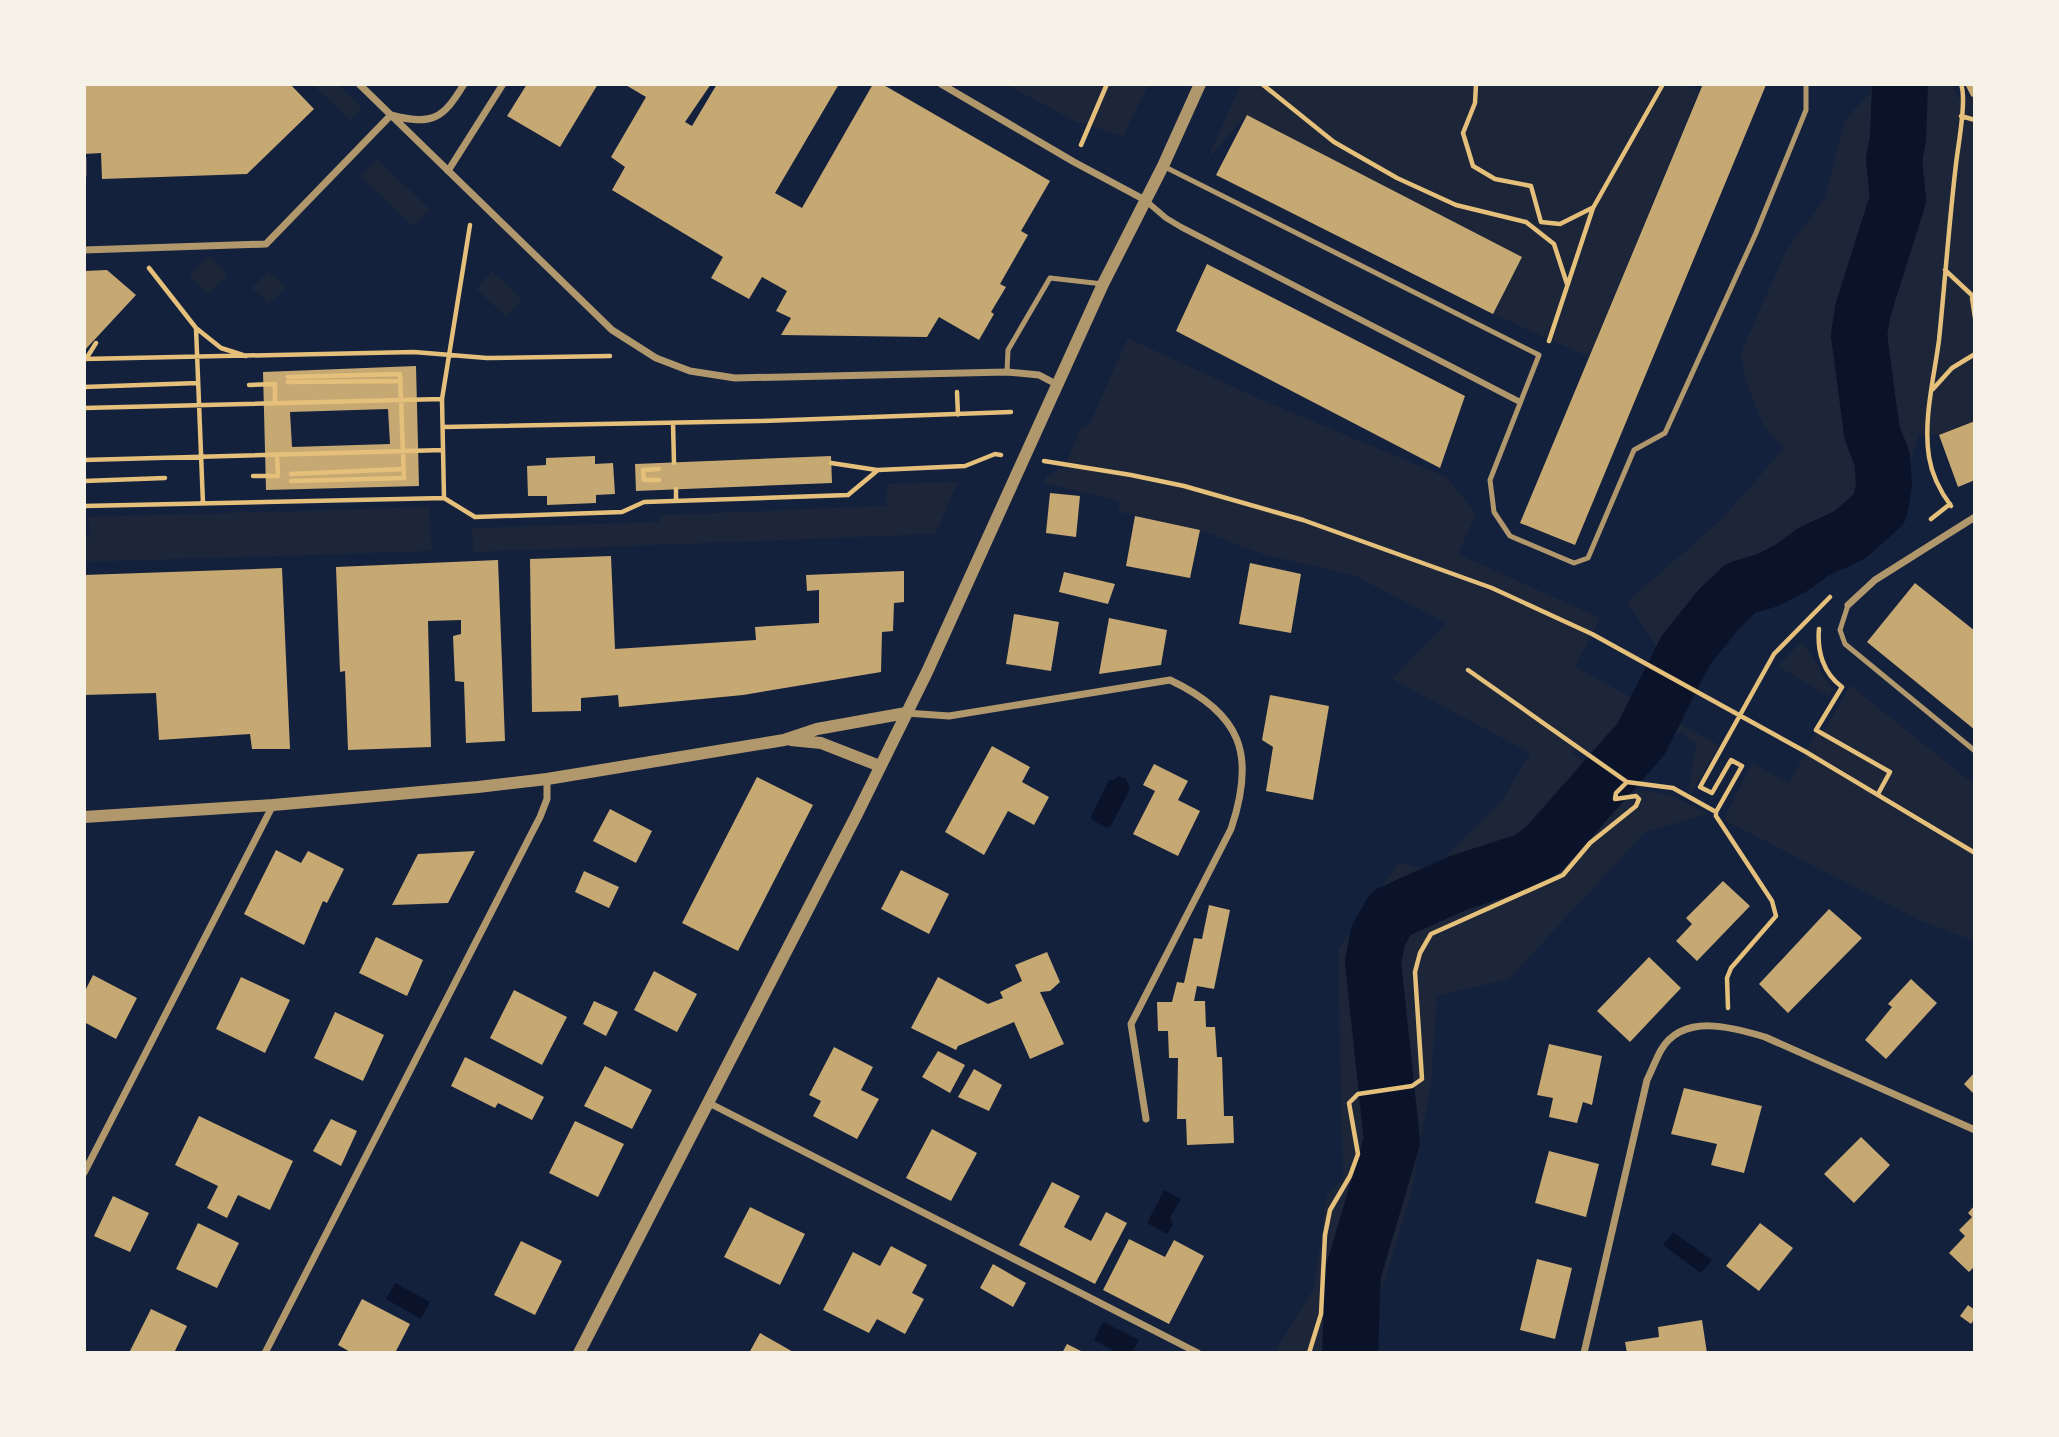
<svg xmlns="http://www.w3.org/2000/svg" width="2059" height="1437" font-family="Poppins,sans-serif">
<rect width="100%" height="100%" fill="#14213d"/>
<path fill="#1d2539" d="M312,84h25l25,24 -12,13z
M1006,84h143l-26,52 -47,-14z
M1241,84h442l16,7 -110,266 -96,-43 29,-57 -275,-142 -40,45z
M1871,84h81l6,14 13,-2 4,2v323l-36,14 -20,-1 -19,59 -9,14 -14,16 -68,50 -44,13 -22,13 -80,58 -36,-55 95,-83 62,-71 -20,-21 -18,-46 -5,-28 45,-102 39,-53 20,-78 26,-29z
M377,159l53,50 -17,17 -53,-50z
M209,256l19,19 -20,19 -19,-19z
M269,271l17,16 -17,17 -17,-16z
M492,271l30,28 -16,18 -30,-28z
M1128,338l127,59 191,80 30,36 -18,41 142,64 -25,49 61,33 -38,57 -19,-12 -7,8 44,30 -10,12 1,7 18,-2 -2,-5c30,-12 60,6 86,19l-64,18 -136,147 -72,17 -6,88 -20,110 -33,108 -6,51h-98l40,-65 13,-93 16,-17 -5,-228 61,-88 32,9 71,-70 28,-48 -138,-74 54,-56 -91,-47 -93,-22 -62,-24 -81,-18v-11l-76,-18 4,-7 17,-9 17,-39 8,-3z
M958,482l-23,52 -462,18 -1,-24 188,-6 1,-7 225,-9 1,-22z
M429,507l3,44 -348,11v-24h6l-2,-21z
M1800,643c18,12 17,31 34,46l-6,7 -50,-30z
M1850,685l125,100v156l-56,-21 -195,-100 28,-57 37,20 26,-47 11,-8z
M1674,721l45,24 -26,46 -4,-1 7,-47 -11,-6v-3l-18,-1z"/>
<path fill="#0b132b" d="M1119,776l7,3 4,10 -19,37 -4,2 -15,-8 -1,-4 18,-36h5z
M1164,1190l17,9 -11,19 3,6 -6,10 -20,-11z
M1673,1232l39,28 -11,13 -38,-28z
M395,1283l35,19 -9,17 -35,-20z
M1103,1322l36,18 -7,13h-14l-24,-13z"/>
<g fill="none" stroke-linecap="round" stroke-linejoin="round">
<path stroke="#0b132b" stroke-width="56" d="M1350,1353l3,-80 39,-132 -19,-179 5,-26 13,-23 67,-30 68,-22 18,-12 97,-110 45,-89 33,-41 22,-21 27,-8 23,-12 22,-16 37,-17 30,-27 4,-23 -2,-27 -10,-25 -13,-98 4,-25 35,-111 -4,-39 4,-22 2,-54"/>
</g>
<path fill="#c6a872" fill-rule="evenodd" d="M84,84h206l24,25 -67,65 -145,5 -1,-26 -17,1z
M527,84h71l-38,63 -53,-31z
M624,84h87l-26,38 7,4 25,-42h122l-64,109 27,15 71,-124h9l168,97 -29,50 7,4 -28,49 6,3 -15,25 3,2 -15,26 -40,-23 -12,20 -146,-2 10,-17 -15,-7 11,-20 -25,-14 -13,22 -38,-21 12,-21 -111,-67 13,-23 -14,-10 35,-60z
M1703,84l63,1 -191,460 -55,-22z
M1965,84h10v14l-4,-2z
M1247,115l275,142 -29,57 -277,-139z
M1207,264l258,132 -25,72 -264,-137z
M107,270l29,25 -52,56v-80z
M416,366l3,120 -153,4 -3,-118zM388,409l2,35 -98,3 -2,-35z
M1975,421v59l-17,7 -19,-52z
M595,456v8l18,-1 2,31 -19,1v8l-49,2v-9h-19l-1,-30 19,-1v-7z
M831,456l1,27 -196,8 -1,-27z
M1050,493l30,3 -4,41 -30,-4z
M1135,516l65,14 -10,48 -64,-12z
M611,556l4,93 141,-9 -1,-13 64,-4v-33l-12,1 -1,-16 98,-4v31l-10,1 -1,28 -11,1 -1,40 -138,23 -124,12 -1,-12 -37,3v13l-49,1 -2,-153z
M498,560l7,181 -39,2 -2,-61 -9,-1 -2,-45 8,-2v-14l-33,1 3,126 -83,3 -3,-79 -5,1 -4,-105z
M1250,563l51,11 -10,59 -52,-9z
M282,568l8,181h-38l-2,-15 -91,6 -3,-47 -72,2v-120z
M1064,572l51,12 -7,20 -49,-12z
M1915,583l60,48v99l-108,-88z
M1014,614l45,8 -8,49 -45,-7z
M1109,618l58,12 -6,35 -62,9z
M1270,695l59,11 -16,94 -47,-9 7,-44 -11,-7z
M992,746l38,21 -8,15 27,15 -15,28 -26,-14 -24,44 -39,-23z
M1154,764l34,17 -10,19 22,11 -22,45 -45,-22 22,-43 -12,-6z
M757,777l56,28 -75,146 -56,-28z
M610,809l42,22 -16,32 -43,-22z
M276,850l25,13 7,-12 36,18 -17,34 -4,-2 -19,44 -60,-31z
M475,851l-27,52 -56,2 26,-51z
M901,870l48,24 -20,40 -48,-25z
M584,871l35,16 -10,21 -34,-16z
M1723,881l27,25 -53,55 -21,-20 16,-17 -6,-6z
M1209,905l21,5 -16,79 -17,-3 -3,15h11l1,26h9l2,30h5l2,59h9l1,27 -47,2 -1,-26h-9l1,-61h-9l-1,-27h-10l-1,-29h15l5,-20 7,1 10,-45 8,1z
M1829,909l33,29 -74,75 -29,-29z
M376,937l47,23 -16,36 -48,-23z
M1047,952l13,30 -10,9 -10,1 24,52 -34,15 -16,-37 -56,24 -2,4 -45,-22 27,-51 50,27 15,-6 -3,-6 22,-11 -7,-16z
M1649,957l32,31 -51,54 -33,-31z
M654,971l43,23 -20,38 -43,-22z
M93,975l44,23 -21,41 -32,-17v-29z
M241,977l49,23 -25,53 -49,-24z
M1911,979l26,24 -51,56 -21,-19 27,-33 -4,-3z
M514,990l53,27 -25,48 -52,-27z
M594,1001l24,11 -12,24 -23,-12z
M335,1012l49,23 -21,46 -49,-23z
M1549,1044l53,12 -10,49 -9,-3 -6,21 -28,-6 4,-19 -16,-3z
M834,1047l39,20 -12,23 18,9 -22,40 -44,-23 8,-15 -12,-6z
M938,1051l27,14 -15,28 -28,-16z
M465,1057l79,40 -12,23 -34,-17 -3,5 -44,-22z
M605,1066l47,24 -20,39 -48,-23z
M974,1069l28,16 -13,26 -31,-14z
M1975,1072v23l-11,-11z
M1684,1088l78,18 -18,67 -33,-8 6,-21 -46,-10z
M199,1116l94,45 -23,49 -32,-15 -11,23 -20,-10 11,-22 -43,-21z
M331,1119l26,12 -16,35 -28,-15z
M575,1121l49,23 -26,53 -49,-24z
M932,1129l45,24 -26,48 -45,-23z
M1861,1137l29,28 -36,38 -30,-29z
M1549,1151l50,13 -13,53 -51,-14z
M1052,1182l28,14 -16,31 27,14 15,-29 21,11 -32,61 -76,-39z
M113,1196l36,17 -19,39 -36,-16z
M1975,1205v61l-6,6 -20,-19 16,-17 -6,-6 13,-13 -4,-4z
M750,1207l55,27 -25,51 -56,-28z
M198,1223l41,20 -22,45 -41,-19z
M1760,1223l33,25 -34,43 -33,-25z
M1129,1239l36,18 9,-17 30,16 -35,68 -66,-34z
M521,1241l41,20 -27,54 -41,-20z
M891,1246l36,19 -15,28 12,6 -19,35 -28,-15 -8,14 -46,-23 30,-58 27,14z
M1537,1259l35,9 -17,71 -35,-9z
M993,1264l33,19 -13,24 -33,-19z
M362,1299l48,25 -15,29h-43l-14,-8z
M1968,1305l7,5v8l-4,6 -11,-8z
M151,1309l36,17 -13,27h-45z
M1702,1320l5,33h-80l-2,-11 34,-5 -1,-10z
M760,1333l35,20h-46z
M1067,1344l18,9h-23z"/>
<g fill="none" stroke-linecap="round" stroke-linejoin="round">
<path stroke="#e5c07b" stroke-width="4.5" d="M1262,84l72,58 63,36 59,27 70,17 28,22 13,40
M1476,84l-1,19 -12,30 10,33 22,13 36,7 10,36 19,2 32,-16
M1961,116l14,4
M1081,145l26,-61
M84,158v18
M149,268l47,60 25,20 25,8
M1945,270l30,28
M1972,298l3,20
M196,328l7,176
M1549,341l44,-133 70,-124
M84,359l330,-7 73,6 123,-2
M86,359l10,-16
M288,377l112,-3 4,104 -113,3
M288,382l113,-1
M249,385l26,-1v19
M84,387l114,-4
M1933,389l19,-21 23,-14
M957,392l1,23
M84,408l358,-9
M673,423l1,40
M443,427l317,-6 251,-9
M84,460l359,-10
M1044,461l87,14 53,11 119,34 189,68 100,46 214,118 169,101
M831,463l46,7
M659,469l-16,1 1,10h15
M291,474l113,-5
M253,476h25l-1,-22
M84,481l81,-3
M676,489v11
M444,498l-2,-99 28,-174
M84,506l360,-8 31,19 147,-5 22,-10 204,-7 30,-25 87,-4 30,-12 6,1
M1951,506c-11,-15 -19,-30 -22,-49 -6,-37 5,-79 10,-117 6,-58 10,-117 17,-176 2,-18 11,-65 5,-80
M1931,519l19,-15
M1819,629c-2,22 4,44 23,58l-26,43 74,42 -12,22
M1468,670l159,112 46,6 43,24
M1728,1008l-1,-30 4,-10 45,-52 -4,-15 -56,-85v-4l26,-46 -11,-6 -19,33 -12,-6 74,-133 56,-57
M1309,1353l12,-39 4,-79 5,-25 20,-34 8,-22 -9,-51 9,-9 54,-8 10,-7 -7,-107 5,-19 11,-19 132,-59 27,-32 46,-37 3,-7 -3,-3 -21,3 1,-6 11,-11"/>
<path stroke="#b1986c" stroke-width="5" d="M1163,166l376,189 -49,125 4,32 16,24 64,27 14,-5 46,-108 31,-17 91,-200 50,-123v-26
M1007,372l1,-22 42,-72 53,6
M1848,605l-8,25 5,14 130,107"/>
<path stroke="#b1986c" stroke-width="6" d="M1145,200l21,18 15,9 339,175"/>
<path stroke="#b1986c" stroke-width="7" d="M359,84l253,246 44,28 34,13 45,7 272,-6 32,3 17,9
M941,84l133,78 71,38
M448,171l55,-87
M84,250l182,-6 125,-129c41,11 52,4 73,-31
M1848,605l27,-25 100,-63
M906,713l43,3 221,-36c72,34 86,75 61,149l-100,195 15,95
M709,1103l489,250
M84,1173l189,-368
M265,1353l275,-536 7,-18v-20
M1584,1353l63,-273c5,-10 9,-21 14,-30 22,-37 71,-23 104,-13l210,93"/>
<path stroke="#b1986c" stroke-width="12" d="M791,740l30,3 59,23
M84,817l189,-12 205,-18 69,-8 237,-39 33,-11 89,-16
M579,1353l278,-539 70,-142 176,-388 60,-118 37,-82"/>
</g>
<rect width="2059" height="1437" fill="none" stroke="#f6f1e7" stroke-width="172"/>
</svg>
